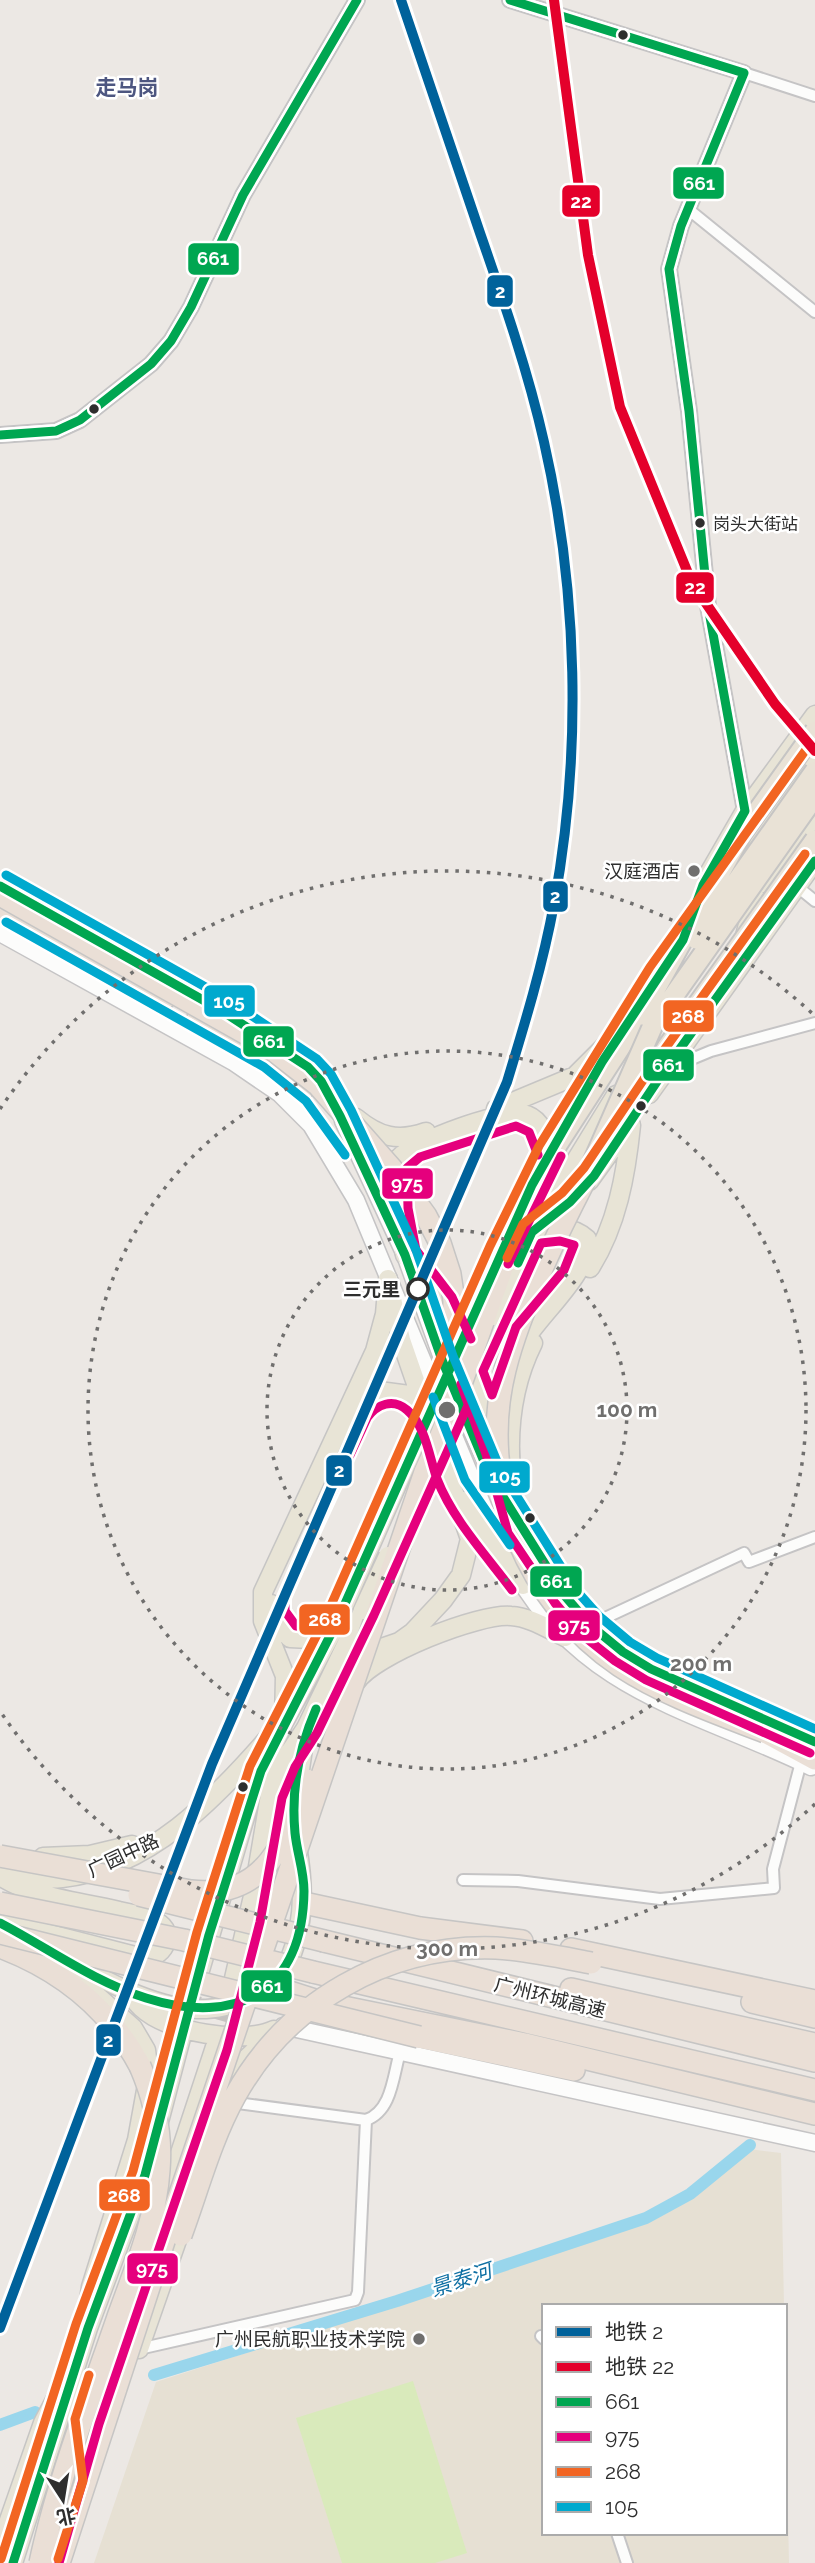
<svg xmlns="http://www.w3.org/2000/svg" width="815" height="2563" font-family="Raleway,'Noto Sans SC',sans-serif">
<rect width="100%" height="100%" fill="#ece8e4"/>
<path fill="#e6e0d3" d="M749,2149l32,4 3,153h-240v227h241v-154l4,184h-695l62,-181 492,-159 43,-26z"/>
<path fill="#d9eabb" d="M413,2381l54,172 -32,10h-93l-46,-145z"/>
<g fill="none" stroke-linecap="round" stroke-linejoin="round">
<path stroke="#99d6ec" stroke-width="12" d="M154,2375l243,-74 249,-83 44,-24 60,-49
M0,2425l35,-13"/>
<path stroke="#c6c3c0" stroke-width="18" stroke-dasharray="18 9" stroke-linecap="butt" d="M181,2038l17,-61
M215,2047l15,-54"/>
<defs>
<path id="minor" d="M744,73l71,23
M688,209l127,103
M794,884l21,17
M670,1068l41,-17 104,-28
M590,1625l154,-72 5,9 66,-25
M463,1880l55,1 142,18 114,-11 -1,-19 28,-107
M230,2102l136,18c26,-9 27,-44 34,-68
M541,2336l3,3
M139,2349l216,-49 3,-8 8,-172
M617,2533l10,30"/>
<path id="tertiary" d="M510,0l234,73 -63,153 -12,43 20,142 19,195 37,205
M0,435l56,-4 24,-11 71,-56 20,-23 20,-34 52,-112 114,-195"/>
<path id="secondary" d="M0,933l233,129 47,32 31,31 45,75 140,337
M343,1121l62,134 42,117
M455,1393l45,101
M525,1537l51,73 47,42 28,17 164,73
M517,1575c69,119 182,137 294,192
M283,2026l532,117"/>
<path id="primary" d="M733,871l82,-113
M708,875l37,-64 70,-96
M765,883l50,-68
M745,936l10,-39
M649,1094l166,-233
M496,1109l79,-33 51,-51
M356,1118c23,19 42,24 70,14
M589,1181l41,-57
M532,1232l84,-137
M590,1268c27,-43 36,-93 41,-143
M453,1328l-13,-29 -35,-44 -12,-68v-11l6,-18c14,-16 108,-51 128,-43 15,6 19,22 23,36
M517,1354c15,-36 73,-77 70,-115 -16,-15 -35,-11 -55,-7
M466,1360l19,46 14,2 7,-10
M353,1419l10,-18 16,-10 30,4 14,15
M513,1490c-7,-51 -3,-101 20,-147
M464,1501l59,84
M271,1604l6,20 13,14 20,1 25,-13
M351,1635l3,10 13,8 32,-11 14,-10 30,-32 18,-25 9,-36 -69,-199 -9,-41
M356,1682c17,-27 123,-69 155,-66 19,1 37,13 54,21
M284,1722l1,-46 -22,-55v-29l112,-241 10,-37 3,-35
M296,1797l10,-69
M43,1857l47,-2 42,-10
M4,1872c19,4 39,8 58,6 87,-9 154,-80 207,-141
M0,1876c35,23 80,25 119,35 13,3 30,5 41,13 8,6 8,16 3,24 -6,9 -14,9 -24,9l-121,-31
M0,1916l26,14
M50,1950c41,23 99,58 147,59 20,1 40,-6 59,-12
M69,1971l64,57 13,22 3,24 -12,66 -46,147 -3,20
M282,1975c23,-41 23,-84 15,-129
M198,1977l55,-187 31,-68 51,-95
M232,1987l21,-91 17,-101 14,-34 22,-33 57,-118
M127,1991c5,5 9,12 15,17 25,24 100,37 132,22
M227,2098l19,-39 19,-18
M160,2214l55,-167
M139,2349l44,-126
M0,2546l43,-123 23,-44
M13,2563l75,-235 57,-153 36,-137"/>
<path id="trunk" d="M612,1134l56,-88
M555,1148l86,-133"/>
<path id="motorway" d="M0,910l164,89
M198,1018l107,69
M541,1172l14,-24
M765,1732l50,27
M304,1903l116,25 102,13
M324,1941l491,120
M0,1947c61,23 109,61 140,119
M571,1949l244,52
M313,1972l502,118
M274,1987l50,16 201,41 290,70
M571,1989l244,55
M752,2002l63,15
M419,2037l155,33"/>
</defs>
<use href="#minor" stroke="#c5c4c5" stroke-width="14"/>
<use href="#tertiary" stroke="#c5c4c5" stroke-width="18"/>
<use href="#secondary" stroke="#c5c4c5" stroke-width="19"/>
<use href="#primary" stroke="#c6c5c4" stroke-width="21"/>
<use href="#trunk" stroke="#c6c5c4" stroke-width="23"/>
<use href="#motorway" stroke="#c6c5c4" stroke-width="24"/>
<use href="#minor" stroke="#fcfcfb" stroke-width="10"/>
<use href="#tertiary" stroke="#fcfcfb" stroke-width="14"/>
<use href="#secondary" stroke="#fcfcfb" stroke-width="16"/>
<use href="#primary" stroke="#e8e4d6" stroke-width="18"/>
<use href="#trunk" stroke="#e9e2d6" stroke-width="19"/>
<use href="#motorway" stroke="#eadfd6" stroke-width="21"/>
<defs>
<path id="primary-bridge" d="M494,1316l38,-84
M455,1355l36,-83
M363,1610l25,-54
M335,1626l105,-239"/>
<path id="trunk-bridge" d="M696,939l119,-168
M641,1015l101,-182 73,-102
M668,1046l147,-206
M585,1180l68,-155 162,-229"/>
<path id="motorway-bridge" d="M0,895l268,151 50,39 74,84 34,47 14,27 10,31 4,27 -1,39 -12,69
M585,1180c-28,54 -66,132 -80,190 -28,112 20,232 115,296 44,29 96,47 145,66
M0,1856l191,35c76,8 96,-52 116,-111
M139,1895l185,46
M0,1903l184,37 129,32
M0,1933l419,104
M181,2235c17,-46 30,-96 54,-139 52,-94 153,-152 261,-148 32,2 64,9 95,15
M40,2563c18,-85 51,-167 79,-249 17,-47 37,-95 40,-144 3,-36 -5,-72 -19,-104
M59,2563l109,-334 257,-757c45,-97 71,-203 116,-300"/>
</defs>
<use href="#primary-bridge" stroke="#c6c5c4" stroke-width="21" stroke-linecap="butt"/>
<use href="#trunk-bridge" stroke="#c6c5c4" stroke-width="23" stroke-linecap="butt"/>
<use href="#motorway-bridge" stroke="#c6c5c4" stroke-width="24" stroke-linecap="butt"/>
<use href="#primary-bridge" stroke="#e8e4d6" stroke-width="18"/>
<use href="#trunk-bridge" stroke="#e9e2d6" stroke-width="19"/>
<use href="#motorway-bridge" stroke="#eadfd6" stroke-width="21"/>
<defs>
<path id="bus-1" d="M0,435l56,-4 24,-11 71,-56 20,-23 20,-34 52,-112 114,-195
M0,886l219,123 89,58 13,14 19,35 65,139 37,105 48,116 75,120 25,29 33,27 28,17 164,73
M518,1263l14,-31 38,-30 24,-26 70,-105 151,-210
M0,1923c48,25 94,59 146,75 91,29 157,-7 158,-107 0,-20 -7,-38 -9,-58 -4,-42 4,-85 21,-124
M13,2563l75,-235 57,-153 64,-240 52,-164 74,-145 197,-441 70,-123 81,-122 20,-55 42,-74 -37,-205 -19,-195 -20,-142 12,-43 63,-153 -234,-73"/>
<path id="bus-2" d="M560,1241l14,4 -10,25 -48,57 -24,68 -9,-24 58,-128z
M508,1264l53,-108
M471,1339l-19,-42 -36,-47 -8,-42 -1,-40 13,-11 96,-31 13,6 9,23
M461,1384l25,70 22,79 47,70 26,31 34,27 31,19 164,73
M329,1615l-22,12 -11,-1 -11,-15v-15l82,-178c10,-14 26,-20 40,-8 19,16 22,47 30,69 16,41 49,76 75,111
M59,2563l40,-139 128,-374 33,-128 22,-124 13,-31 22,-34 57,-118 95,-212"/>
<path id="bus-3" d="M507,1258l16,-34 39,-31 22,-25 70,-104 151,-210
M1,2559l75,-235 57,-153 64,-239 53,-166 74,-145 166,-375 49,-100 111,-179 155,-216
M58,2559l25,-78 -8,-62 14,-44"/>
<path id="bus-4" d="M6,875l219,123 92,61 14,15 20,36 65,140 37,106 48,115 74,118 24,27 31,26 27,16 158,71
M6,922l258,145 42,34 39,54
M433,1397l32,83 45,65"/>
</defs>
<use href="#bus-1" stroke="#fff" stroke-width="14"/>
<use href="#bus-2" stroke="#fff" stroke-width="14"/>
<use href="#bus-3" stroke="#fff" stroke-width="14"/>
<use href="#bus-4" stroke="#fff" stroke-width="14"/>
<use href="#bus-1" stroke="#00a651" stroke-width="9"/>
<use href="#bus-2" stroke="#e5007d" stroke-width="9"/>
<use href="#bus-3" stroke="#f26522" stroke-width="9"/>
<use href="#bus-4" stroke="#00a9ce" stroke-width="9"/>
<defs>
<path id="metro-1" d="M0,2328l212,-564 295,-682c18,-59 36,-118 47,-178 28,-151 24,-313 -10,-462 -16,-71 -40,-140 -64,-209 -26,-78 -53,-155 -79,-233"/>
<path id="metro-2" d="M554,0l34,255 32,152 72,176 83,121 40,47"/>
</defs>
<use href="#metro-1" stroke="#fff" stroke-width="16"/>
<use href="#metro-2" stroke="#fff" stroke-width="16"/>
<use href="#metro-1" stroke="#00629b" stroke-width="10"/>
<use href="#metro-2" stroke="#e4002b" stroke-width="10"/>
</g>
<g fill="none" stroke="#706f6e" stroke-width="3.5" stroke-dasharray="3.5 7">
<circle cx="447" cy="1410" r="180"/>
<circle cx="447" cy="1410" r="359"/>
<path d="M815 1804A539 539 0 0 1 0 1711M0 1109A539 539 0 0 1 815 1016"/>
</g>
<g fill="#2e2e2e" stroke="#fff" stroke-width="2.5">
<circle cx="623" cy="35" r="6"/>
<circle cx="94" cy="409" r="6"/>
<circle cx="700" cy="523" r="6"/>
<circle cx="641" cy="1106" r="6"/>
<circle cx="530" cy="1518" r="6"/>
<circle cx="243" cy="1787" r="6"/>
</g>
<g fill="#706f6e" stroke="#fff" stroke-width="2.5">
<circle cx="694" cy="871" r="7"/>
<circle cx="419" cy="2339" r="7"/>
</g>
<circle fill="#fff" stroke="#2e2e2e" stroke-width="3.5" cx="418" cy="1289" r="10"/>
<g text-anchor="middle" stroke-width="5" stroke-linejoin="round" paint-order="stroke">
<g font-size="17" fill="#2e2e2e" stroke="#fff" text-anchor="start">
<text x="713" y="530">岗头大街站</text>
</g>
<g font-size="19" fill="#2e2e2e" stroke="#fff" text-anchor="end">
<text x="680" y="878">汉庭酒店</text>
<text x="405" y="2346">广州民航职业技术学院</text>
</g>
<g font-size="19" font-weight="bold" fill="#2e2e2e" stroke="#fff" text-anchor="end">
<text x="400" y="1296">三元里</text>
</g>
<g font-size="19" fill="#2e2e2e" stroke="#fff">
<text transform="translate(123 1855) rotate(-25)" y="7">广园中路</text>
<text transform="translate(550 1997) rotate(14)" y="7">广州环城高速</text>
</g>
<g font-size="21" font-weight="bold" fill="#4d5680" stroke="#fff">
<text x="127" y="95">走马岗</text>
</g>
<g font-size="21" font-style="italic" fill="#0d6fa3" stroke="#fff">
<text transform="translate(461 2280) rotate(-18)" y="7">景泰河</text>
</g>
</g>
<circle cx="447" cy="1410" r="10" fill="#706f6e" stroke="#fff" stroke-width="3.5"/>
<g font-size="21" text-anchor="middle" font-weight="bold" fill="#706f6e" stroke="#fff" stroke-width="5" stroke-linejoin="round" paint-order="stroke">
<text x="627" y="1417">100 m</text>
<text x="701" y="1671">200 m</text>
<text x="447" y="1956">300 m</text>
</g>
<g stroke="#fff" stroke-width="2.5">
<rect x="672" y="166" width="53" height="34" rx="7" fill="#00a651"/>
<rect x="561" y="184" width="40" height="34" rx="7" fill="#e4002b"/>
<rect x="187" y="242" width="53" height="34" rx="7" fill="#00a651"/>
<rect x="486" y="274" width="28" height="34" rx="7" fill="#00629b"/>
<rect x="675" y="571" width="40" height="33" rx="7" fill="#e4002b"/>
<rect x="542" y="880" width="27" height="33" rx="7" fill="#00629b"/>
<rect x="203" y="984" width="53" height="34" rx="7" fill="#00a9ce"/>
<rect x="662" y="999" width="53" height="34" rx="7" fill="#f26522"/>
<rect x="242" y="1025" width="53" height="33" rx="7" fill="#00a651"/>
<rect x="642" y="1048" width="53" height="34" rx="7" fill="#00a651"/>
<rect x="381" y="1167" width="53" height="33" rx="7" fill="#e5007d"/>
<rect x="325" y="1454" width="28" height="33" rx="7" fill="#00629b"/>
<rect x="478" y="1460" width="53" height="34" rx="7" fill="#00a9ce"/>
<rect x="529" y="1565" width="54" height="33" rx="7" fill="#00a651"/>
<rect x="298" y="1603" width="53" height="33" rx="7" fill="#f26522"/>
<rect x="547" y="1609" width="54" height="33" rx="7" fill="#e5007d"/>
<rect x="240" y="1969" width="53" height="34" rx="7" fill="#00a651"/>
<rect x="95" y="2023" width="27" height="34" rx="7" fill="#00629b"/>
<rect x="98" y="2178" width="53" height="34" rx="7" fill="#f26522"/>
<rect x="126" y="2252" width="53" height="33" rx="7" fill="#e5007d"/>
</g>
<g font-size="19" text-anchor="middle" font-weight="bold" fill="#fff">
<text x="699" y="190">661</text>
<text x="581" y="208">22</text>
<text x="213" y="265">661</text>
<text x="500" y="298">2</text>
<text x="695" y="594">22</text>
<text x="555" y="903">2</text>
<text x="229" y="1008">105</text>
<text x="688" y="1023">268</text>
<text x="269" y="1048">661</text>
<text x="668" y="1072">661</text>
<text x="407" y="1190">975</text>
<text x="339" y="1477">2</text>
<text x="505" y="1483">105</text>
<text x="556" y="1588">661</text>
<text x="325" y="1626">268</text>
<text x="574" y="1632">975</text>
<text x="267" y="1993">661</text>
<text x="108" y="2047">2</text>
<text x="124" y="2202">268</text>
<text x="152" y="2275">975</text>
</g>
<rect x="542" y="2304" width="245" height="231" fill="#ffffff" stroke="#ababab" stroke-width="2"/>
<rect x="556" y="2327" width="35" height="10" fill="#00629b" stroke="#ababab" stroke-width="2"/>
<text x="605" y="2339" font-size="21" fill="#2e2e2e">地铁 2</text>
<rect x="556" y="2362" width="35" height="10" fill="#e4002b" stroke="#ababab" stroke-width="2"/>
<text x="605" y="2374" font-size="21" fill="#2e2e2e">地铁 22</text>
<rect x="556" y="2397" width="35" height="10" fill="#00a651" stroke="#ababab" stroke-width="2"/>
<text x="605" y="2409" font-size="21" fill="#2e2e2e">661</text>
<rect x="556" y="2432" width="35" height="10" fill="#e5007d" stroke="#ababab" stroke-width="2"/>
<text x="605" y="2444" font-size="21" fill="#2e2e2e">975</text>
<rect x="556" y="2467" width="35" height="10" fill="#f26522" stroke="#ababab" stroke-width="2"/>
<text x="605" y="2479" font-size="21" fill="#2e2e2e">268</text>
<rect x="556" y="2502" width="35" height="10" fill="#00a9ce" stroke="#ababab" stroke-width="2"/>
<text x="605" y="2514" font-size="21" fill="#2e2e2e">105</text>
<g transform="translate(63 2500) rotate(168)" stroke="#ffffff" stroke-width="5" paint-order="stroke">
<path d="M0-5L12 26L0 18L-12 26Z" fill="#2e2e2e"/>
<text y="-10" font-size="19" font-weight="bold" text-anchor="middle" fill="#2e2e2e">北</text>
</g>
</svg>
